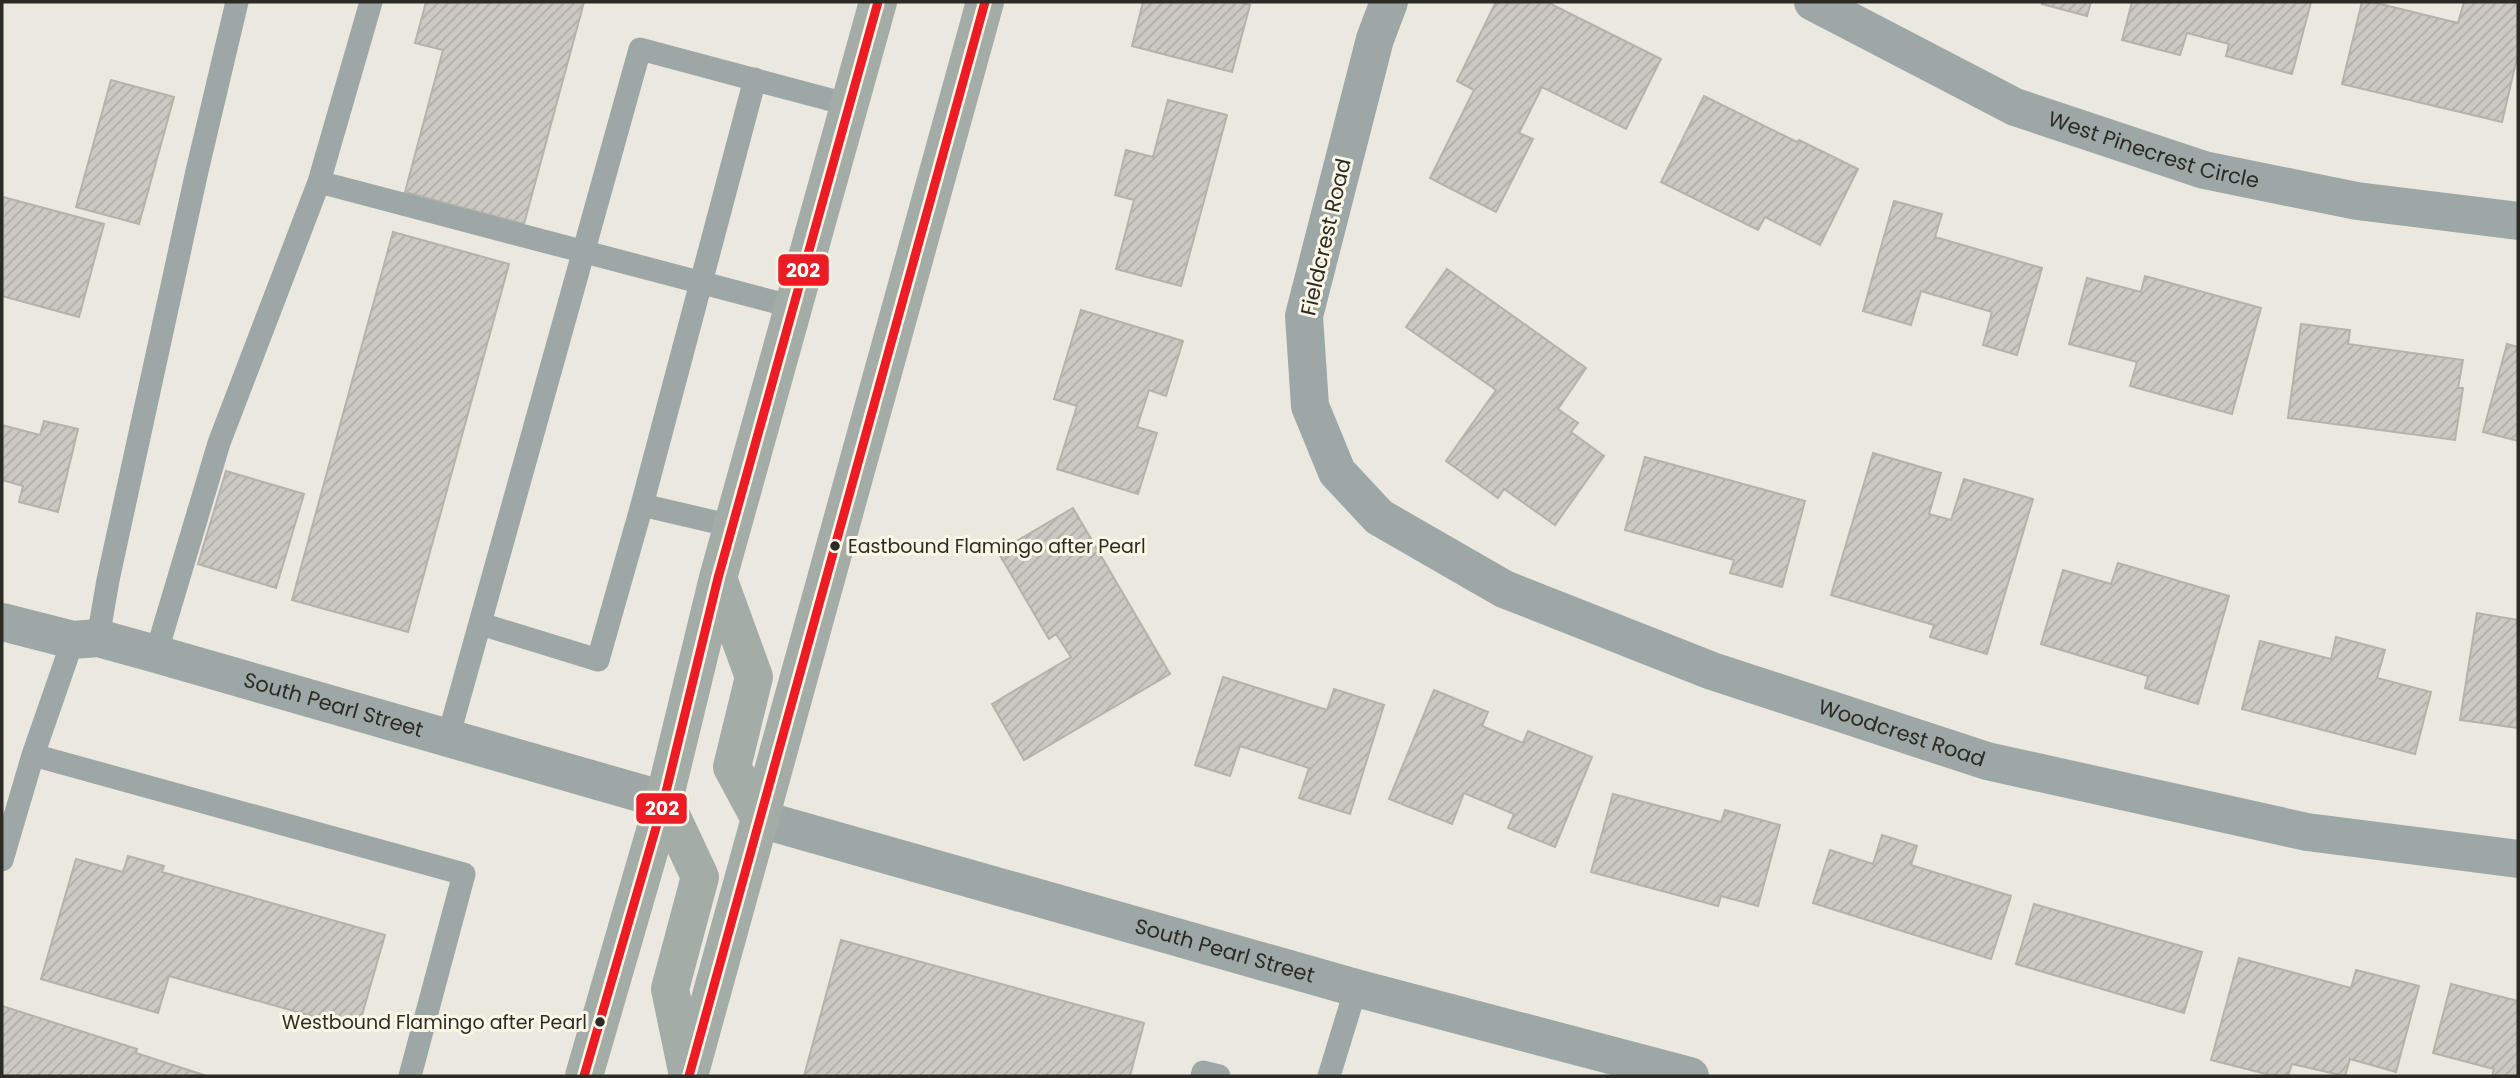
<svg xmlns="http://www.w3.org/2000/svg" width="2520" height="1078" font-family="Poppins,sans-serif">
<defs>
<pattern id="building-hatch" width="6" height="6" patternUnits="userSpaceOnUse" patternTransform="scale(1.75)"><rect width="6" height="6" fill="#ccc9c3"/><path d="M-1 1l2-2M0 6l6-6M5 7l2-2" fill="none" stroke="#afada7"/></pattern>
</defs>
<rect width="100%" height="100%" fill="#ebe8e0"/>
<path fill="url(#building-hatch)" stroke="#b5b2ac" stroke-width="2" d="M426,2h158l-60,222 -119,-32 38,-142 -28,-7z
M1143,2h97l10,3 -18,67 -100,-26z
M1496,2h51l114,57 -35,70 -84,-42 -23,46 14,6 -37,73 -66,-34 44,-88 -17,-9z
M2043,2h48l-4,14 -45,-12z
M2132,2h179l-19,72 -66,-18 3,-12 -42,-11 -7,22 -58,-15z
M2362,2h10l86,21 6,-21h54v52l-16,68 -160,-38z
M111,80l63,17 -35,127 -63,-17z
M1704,96l93,46 2,-2 59,29 -38,76 -55,-28 -7,13 -97,-48z
M1168,100l59,15 -46,171 -65,-17 18,-69 -19,-5 11,-45 27,7z
M3,197l101,27 -25,93 -77,-21z
M1894,201l48,13 -7,23 107,31 -25,87 -34,-10 9,-33 -71,-21 -10,34 -48,-14z
M393,232l116,32 -101,368 -116,-32z
M1447,269l139,99 -28,41 20,14 -7,9 33,24 -49,69 -51,-36 -6,9 -52,-37 50,-71 -90,-63z
M2145,276l116,32 -29,106 -102,-28 7,-24 -68,-18 18,-66 54,14z
M1081,310l102,31 -17,55 -17,-6 -12,37 20,6 -19,61 -81,-25 20,-63 -23,-7z
M2301,324l49,6 -2,14 115,16 -5,28h5l-8,52 -167,-22z
M2507,344l11,3v94l-35,-9z
M44,421l34,8 -20,83 -39,-10 4,-16 -21,-6v-55l38,10z
M1873,453l68,20 -12,41 22,6 13,-41 69,20 -46,155 -57,-17 4,-12 -103,-30z
M1645,457l160,44 -23,86 -52,-14 4,-13 -109,-30z
M226,471l78,23 -28,94 -78,-24z
M1073,508l97,166 -146,86 -32,-56 79,-47 -15,-23 -7,5 -51,-87z
M2118,563l111,33 -31,108 -53,-16 3,-12 -107,-32 22,-74 48,14z
M2477,613l41,7v108l-58,-8z
M2336,637l49,13 -8,28 54,14 -16,62 -173,-45 18,-68 71,18z
M1223,677l104,33 7,-21 50,16 -34,109 -51,-16 10,-30 -69,-22 -10,30 -35,-11z
M1434,690l54,22 -6,14 41,17 5,-12 64,26 -37,90 -47,-19 6,-14 -50,-21 -12,31 -63,-25z
M1613,794l108,28 4,-12 55,15 -22,81 -37,-10 -3,10 -127,-34z
M1882,835l35,11 -6,19 100,31 -20,63 -178,-56 17,-53 43,14z
M128,856l36,10 -2,6 223,63 -27,94 -189,-53 -11,37 -117,-34 35,-120 47,13z
M2034,904l168,48 -18,61 -168,-49z
M841,940l303,83 -14,53h-326z
M2239,958l112,30 5,-18 63,16 -23,86 -46,-13 -5,17 -53,-12 -4,12h-14l-63,-16z
M2451,984l67,17v75h-26l2,-7 -61,-16z
M2,1006l135,43 -1,4 71,23h-205z"/>
<g fill="none" stroke-linecap="round" stroke-linejoin="round">
<path stroke="#9da8a6" stroke-width="23" d="M319,182l475,125
M642,505l90,21
M481,624l117,36 44,-155 113,-426
M98,638l10,-58 89,-409 40,-169
M156,654l63,-211 100,-261 52,-180
M448,738l192,-689 210,56
M33,755l431,119 -54,202
M2,860l31,-105 40,-115
M1202,1076l1,-4 16,4
M1329,1076l27,-88"/>
<g stroke="#9da8a6" stroke-width="38">
<path id="s1" d="M1389,2l-14,37 -71,277 6,90 27,66 42,45 125,72 208,82 275,90 320,71 211,27"/>
<path id="s2" d="M1813,2l202,105 189,63 153,31 161,20"/>
</g>
<g stroke="#9da8a6" stroke-width="38">
<path id="s3" d="M2,622l71,18 25,-2 58,16 508,146"/>
<path id="s4" d="M760,819l596,169 334,88"/>
</g>
<path stroke="#a4aca7" stroke-width="38" d="M718,578l36,99 -22,90 28,52
M664,800l36,77 -30,112 17,82
M584,1076l80,-276 54,-222 160,-576
M689,1076l296,-1074"/>
<defs>
<path id="bus-1" d="M584,1076l80,-276 54,-222 160,-576
M689,1076l296,-1074"/>
</defs>
<use href="#bus-1" stroke="#fdf7e8" stroke-width="14"/>
<use href="#bus-1" stroke="#ed1c24" stroke-width="9"/>
</g>
<g fill="#2c2a25" stroke="#fdf7e8" stroke-width="2.5">
<circle cx="835" cy="546" r="6"/>
<circle cx="600" cy="1022" r="6"/>
</g>
<g text-anchor="middle" stroke-width="6" stroke-linejoin="round" paint-order="stroke">
<g font-size="19" fill="#2c2a25" stroke="#fdf7e8" text-anchor="start">
<text x="848" y="553">Eastbound Flamingo after Pearl</text>
<text x="587" y="1029" text-anchor="end">Westbound Flamingo after Pearl</text>
</g>
<g font-size="21" fill="#2c2a25" stroke="#fdf7e8">
<text dy="7" stroke="none"><textPath href="#s2" startOffset="373">West Pinecrest Circle</textPath></text>
<text transform="translate(1326 237) rotate(-77)" y="7">Fieldcrest Road</text>
<text dy="7" stroke="none"><textPath href="#s3" startOffset="343">South Pearl Street</textPath></text>
<text dy="7" stroke="none"><textPath href="#s1" startOffset="1116">Woodcrest Road</textPath></text>
<text dy="7" stroke="none"><textPath href="#s4" startOffset="483">South Pearl Street</textPath></text>
</g>
</g>
<g stroke="#fdf7e8" stroke-width="2.5">
<rect x="777" y="253" width="53" height="34" rx="7" fill="#ed1c24"/>
<rect x="635" y="792" width="53" height="33" rx="7" fill="#ed1c24"/>
</g>
<g font-size="19" text-anchor="middle" font-weight="bold" fill="#fff">
<text x="803" y="277">202</text>
<text x="662" y="815">202</text>
</g>
<rect width="2520" height="1078" fill="none" stroke="#2c2a25" stroke-width="7"/>
</svg>
